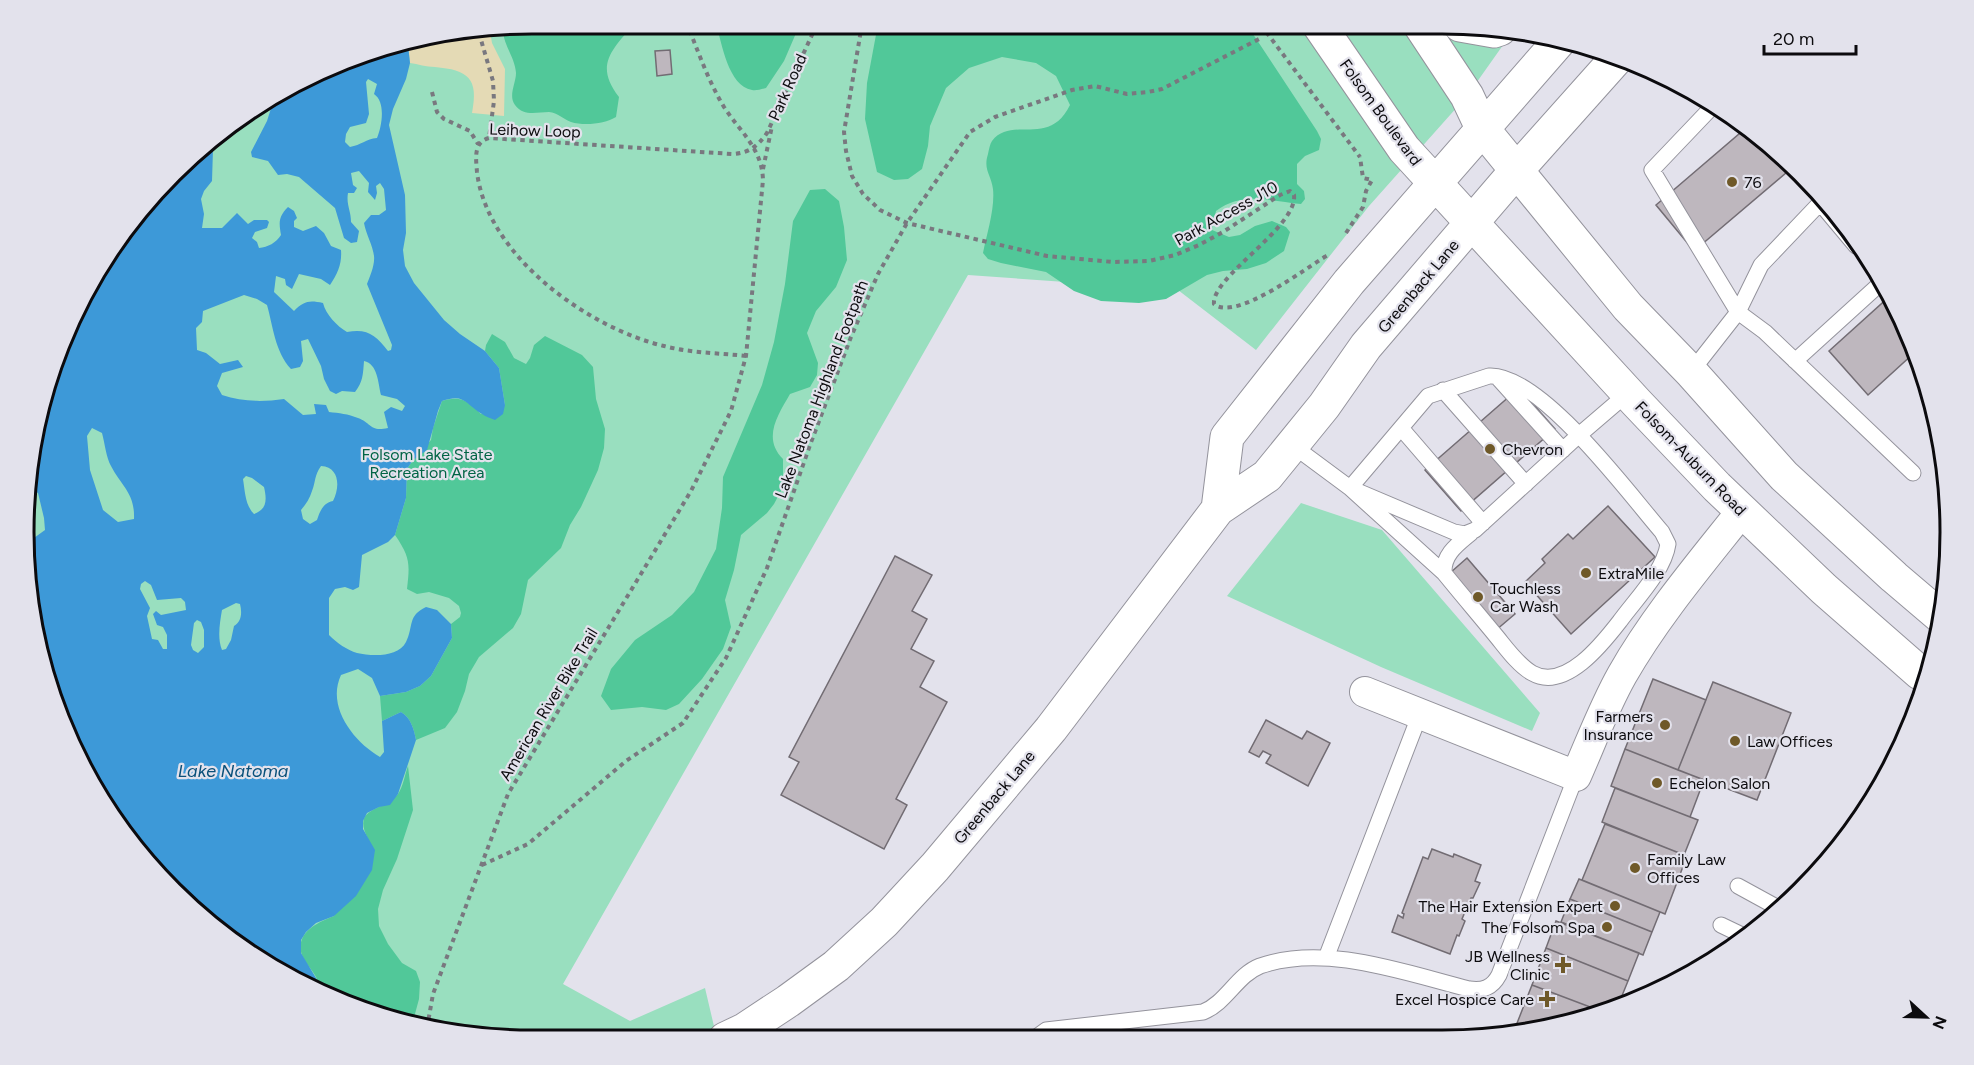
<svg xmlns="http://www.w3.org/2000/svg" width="1974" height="1065" font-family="Figtree,sans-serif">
<rect width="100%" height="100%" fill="#e3e2ec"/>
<path fill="#99dfbf" d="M533,24l941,1 39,6 -46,65 -98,110 -113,144 -78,-60 -210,-15 -405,709 67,37 75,-33 12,51 -217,1 -99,-16 -122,-51 -129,-105 -87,-141 -38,-161 16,-165 69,-151 113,-121 146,-78z
M1301,503l81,27 158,183 -8,18 -151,-64 -154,-71z"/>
<path fill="#51c899" d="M533,24h101c-22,26 -40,41 -15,73l-3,20c-11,7 -32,9 -45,5 -8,-3 -13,-9 -22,-10 -12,0 -25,5 -34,-7 -7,-9 1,-22 1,-32 -1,-16 -13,-28 -13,-44z
M716,24h84l-16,37 -18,27c-4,1 -10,3 -14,2 -24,-4 -30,-47 -36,-66z
M878,24l369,1 70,106 4,8 -2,11 -14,6 -8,8v20l7,7 1,8 -4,5c-31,-3 -58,-13 -85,7l-4,19 17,7 11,-2 15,-9 17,-5 14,6 4,5 -6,19 -18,12 -19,6 -24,2 -16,4 -41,24 -27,4 -38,-2 -27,-10 -28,-19 -45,-9 -13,-4 -5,-6c4,-20 12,-44 10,-64 -2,-15 -10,-19 -5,-35 1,-5 2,-10 4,-13 20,-26 57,7 78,-36l-14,-29 -20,-13 -34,-6 -33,11 -23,20 -16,38 -2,20 -6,23 -14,10 -14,1 -17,-8 -12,-53 2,-36z
M825,189l14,12 5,26 3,33 -11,27 -20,24 -9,22 11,30 -1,12 -7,12 -20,7c-12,21 -28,44 -7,65v28l-9,17 -7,9 -26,22 -7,35 -9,30 6,27 -8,22 -21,30 -23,25 -13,6 -24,-3 -31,3 -10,-14 10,-27 24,-29 37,-25 22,-23 22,-43 6,-41 1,-31 39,-92 12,-43 11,-58 8,-63 17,-31z
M492,334l13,8 9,16 12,6 4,-6 4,-13 11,-9 37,19 11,12 3,32 9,30 -1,19 -6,22 -17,37 -11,18 -9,23 -33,32 -7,34 -8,14 -34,29 -10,17 -4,17 -8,21 -12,16 -29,12c-2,-11 -5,-22 -15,-28l-19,9 -2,-25 26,-4 14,-6 11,-10 21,-38 -1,-14 9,-7 1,-4 -2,-7 -10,-8 -20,-6 -12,2 -10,-5c3,-26 3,-32 -12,-54l11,-37 1,-29 6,-9 18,-20 2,-12 9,-27c19,-6 26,0 39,13l24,-9 -6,-37 -14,-17 1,-6z
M408,766l5,44 -16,49 -14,31 -5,19 1,17 9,18 14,19 14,8 4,11 -1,17 -7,26 -11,-1 -80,-33c-3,-5 -3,-9 -5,-14 -4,-8 -13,-16 -15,-25 -4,-21 18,-30 33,-36l34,-77c-17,-33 16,-27 30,-45 5,-7 7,-20 10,-28z"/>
<path fill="#e4dab5" d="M490,31l2,12 13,26 -1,47 -32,-3c7,-35 -4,-43 -37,-46 -9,0 -17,-3 -25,-4l-2,-18z"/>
<path fill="#3d99d8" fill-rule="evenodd" d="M408,45l2,18 -4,16 -13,30 -4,16 16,70 1,38 -3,17 2,16 9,17 30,37 16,14 25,17 14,17 6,37 -2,9 -8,6c-4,-2 -9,-3 -13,-6 -17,-10 -17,-21 -40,-13l-4,10 -11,39 -14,10 -6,9 -1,29 -11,37 -7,7 -26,13 -3,32 -6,3 -8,-3 -10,2 -6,9v37c8,8 18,15 28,18 14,3 41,5 49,-11 8,-16 1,-26 20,-35l11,3 14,14 1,14 -21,38 -11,10 -14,6 -26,4 -8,-18 -14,-9 -17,6c-15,32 13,67 39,82l4,-5 -2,-31 19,-9c10,6 13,17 15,28l-18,54 -8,11 -11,2 -12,6 -4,8v8l12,21 -3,20 -16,26 -22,20 -18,7 -10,9 -5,8v13l15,25 5,13 -42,-18 -129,-105 -87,-141 -38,-161 2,-23 18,-13 -1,-12 -6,-25 -5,-3 8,-89 69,-151 113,-121 4,-2 -4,7 -7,3 -3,12 -1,32 -8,10 -3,8 3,15 -2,14h20l15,-15 11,11 6,-4h13l2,2 -2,6 -12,4 -3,6 5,4 2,6c9,-1 17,-5 22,-13 -2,-12 -3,-18 7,-28l6,4 3,7 -3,3v6l9,4 13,-5 8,7 7,13 10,4c1,14 -3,23 -11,35l-9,-6 -22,-5 -7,15 -6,-4 -1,-6 -9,-3 -2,16 20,19c10,-10 15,-11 29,-8 3,12 14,23 24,29 20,-4 29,3 41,19l3,-1 1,-5 -25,-61c3,-8 8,-19 7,-28 -1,-10 -8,-22 -10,-33l7,-8h8l7,-5 -2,-21 -4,-6 -4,3 1,7 -2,7 -7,-8 1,-9 -10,-12 -8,2 2,12 4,3 -3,5h-6c-2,12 3,17 3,29l8,9 -2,11 -6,1 -7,-5 -9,-30 -36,-31 -12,-3 -9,1 -10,-14 -16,-4 -1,-5 16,-31 6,-19 96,-51zM368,79l9,5 -3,10c12,8 8,32 3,44 -11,1 -16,7 -27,9l-5,-5 1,-8 4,-7 16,-4 3,-9 -3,-32zM244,295l13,4 10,6c6,21 8,47 24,64l9,-2 3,-6 -2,-20 7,-2 13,27 3,13 6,12 6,3 6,-3 13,1c8,-10 8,-18 9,-31 14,3 14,22 17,34l16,4 8,7 -3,5 -11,-4 -7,5 4,16c-19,4 -16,-5 -30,-10 -10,-4 -19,-5 -29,-6l-3,-7 -12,-1 2,10 -13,1 -19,-16c-21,3 -41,3 -62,-4l-5,-9 5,-13 21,-6 -5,-7 -18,4 -14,-11 -9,-3 -1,-22 6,-6 1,-11zM92,428l10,5c3,11 4,24 9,33 11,21 24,27 23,53l-16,3 -15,-12 -13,-40 -3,-34zM321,466c19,1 19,22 12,35 -10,2 -13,10 -16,19l-7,4 -7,-5 -2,-9c5,-6 9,-12 11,-19 4,-10 2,-15 9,-25zM246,476l6,2 12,9c3,13 3,22 -10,27 -9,-9 -9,-23 -11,-35zM145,581l6,4 6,15 24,-2 4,4 1,8 -25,5 -5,-4 -3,3 4,11 6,2 4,8v14h-4l-5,-9 -6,-1 -5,-23 3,-8 -10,-19 1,-5zM236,603l4,1c2,8 2,17 -6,22l-3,14 -5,9 -4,1c-5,-12 -2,-28 0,-40zM197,620l4,2 3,8v17l-6,6 -5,-3 -2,-5 3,-22z"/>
<path fill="#beb7be" stroke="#726c73" stroke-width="1.5" d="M670,50l2,24 -15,2 -2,-25z
M1746,128l31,22 16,17 -99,84 -38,-46z
M1890,296l7,11 17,46 -46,42 -39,-44z
M1519,388l36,41 -94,82 -36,-41z
M1608,506l47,51 -84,77 -46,-52 20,-19 -3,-4 26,-25 5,5z
M895,556l37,19 -20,36 15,8 -16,30 23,12 -14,26 27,15 -51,97 11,6 -23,44 -103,-54 18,-33 -10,-5z
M1467,558l48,56 -26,22 -47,-56z
M1653,679l53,21 -28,70 -53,-21z
M1713,682l78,31 -34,87 -79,-30z
M1266,720l36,19 5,-8 23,12 -22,43 -42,-23 5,-8 -8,-4 -4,6 -10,-5z
M1625,749l79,31 -14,37 -79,-31z
M1615,788l83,32 -14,35 -82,-33z
M1605,824l82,32 -22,58 -83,-34z
M1432,849l21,8 1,-3 27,11 -6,16 5,2 -7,15h-2l-9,21 3,2 -6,15 -2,-1 -7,19 -58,-22 6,-17 5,3 1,-4 -2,-1 21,-56 5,2z
M1579,879l81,33 -8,20 -82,-33z
M1570,899l82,33 -9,23 -82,-33z
M1556,921l83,32 -11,28 -82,-33z
M1546,948l82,33 -11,27 -11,5 -74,-28z
M1532,985l74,28 -94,23z"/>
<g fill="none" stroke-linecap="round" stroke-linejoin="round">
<defs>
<path id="lane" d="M1714,105l-62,65 86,142
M1738,312l23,-47 59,-62 36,43
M1795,361l87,-79
M1691,372l47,-60 27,20 148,141
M1498,378l65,72
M1443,390l83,94
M1401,428l82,95
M1292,445l58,43 104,44 11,2 10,-4 104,-95 49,-42
M1444,573l-94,-85 78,-92 61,-20c51,-3 140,118 173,156l6,12c-4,27 -32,55 -48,77 -17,22 -55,71 -88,52 -14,-8 -26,-25 -35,-36 -18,-22 -36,-43 -53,-64 -1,-19 14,-29 27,-40
M1738,886l42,23
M1721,925l25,12
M1326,958l94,-244
M1035,1038l11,-8 157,-18c23,-9 34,-37 57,-46 65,-23 145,7 209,23 14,2 23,-1 30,-14l77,-199"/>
<path id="street" d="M1365,692l211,84c15,-34 28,-69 46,-101 33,-58 78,-111 120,-164"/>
<path id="primary" d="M1319,25l85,124 233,254 80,84 107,102 96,84 8,3
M1420,25l47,71 15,32 146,179 63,65 93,104 110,101 47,40
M1460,25l34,6 6,-2
M1218,509l9,-72 122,-155 212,-243
M725,1039l19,-9 44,-29 48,-35 48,-44 51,-55 116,-138 167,-220 49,-33 57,-70 42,-60 150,-175 100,-112"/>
</defs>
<use href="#lane" stroke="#94939c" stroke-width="17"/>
<use href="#street" stroke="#94939c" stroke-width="32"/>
<use href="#primary" stroke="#94939c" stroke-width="35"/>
<path stroke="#79787f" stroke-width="4" stroke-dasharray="4.5 4.5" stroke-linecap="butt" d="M862,24l-18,108 2,19 6,25 11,18 17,16 27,13 140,33 66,6 36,-1 26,-6 24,-10 24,-13 57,-37 10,-4 4,4c4,32 -83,82 -80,109 22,18 93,-37 114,-49
M479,33l14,48 1,20 -5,37
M432,92l5,20 7,7 26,12 8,13
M763,169l9,-43
M1346,233l17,-26 3,-16 6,-11 -9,-2 -3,-21
M746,356c-27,-3 -55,-3 -82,-10 -76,-18 -177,-90 -187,-174 -1,-13 -4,-30 12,-34l243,16c17,-1 25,-7 35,-21l50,-109
M482,865l46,-21 98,-83 57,-38 43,-65 41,-90 43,-123 41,-108 27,-63 29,-51 63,-91 25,-15 77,-27 23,-4 32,8 21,-2 14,-3 99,-51
M427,1028l6,-34 75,-200 183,-303 40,-80 15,-55 17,-176c-1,-32 -23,-48 -39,-73 -14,-23 -23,-48 -33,-73l-2,-10"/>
<use href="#lane" stroke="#fff" stroke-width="15"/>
<use href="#street" stroke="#fff" stroke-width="30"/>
<use href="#primary" stroke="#fff" stroke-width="33"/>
<path stroke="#79787f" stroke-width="4" stroke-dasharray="4.5 4.5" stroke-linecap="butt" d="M1261,25l99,132"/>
</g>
<g fill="#6f5929" stroke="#e3e2ec" stroke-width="2">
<circle cx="1732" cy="182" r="6"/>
<circle cx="1490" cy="449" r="6"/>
<circle cx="1586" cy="573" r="6"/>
<circle cx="1478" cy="597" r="6"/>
<circle cx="1665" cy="725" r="6"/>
<circle cx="1735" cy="741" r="6"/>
<circle cx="1657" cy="783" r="6"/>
<circle cx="1635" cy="868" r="6"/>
<circle cx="1615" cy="906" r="6"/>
<circle cx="1607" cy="927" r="6"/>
<path d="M1560 956h6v6h6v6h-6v6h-6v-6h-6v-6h6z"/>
<path d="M1544 990h6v6h6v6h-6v6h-6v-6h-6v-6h6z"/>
</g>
<g text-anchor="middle" stroke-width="4.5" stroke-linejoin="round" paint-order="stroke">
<g font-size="16" fill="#0c0b0e" stroke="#e3e2ec">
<text transform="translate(787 87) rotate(-66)" y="6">Park Road</text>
<text transform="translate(1381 112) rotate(54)" y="6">Folsom Boulevard</text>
<text transform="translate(535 130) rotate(2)" y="6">Leihow Loop</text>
<text transform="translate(1226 213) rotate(-29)" y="6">Park Access J10</text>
<text transform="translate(1418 286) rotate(-50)" y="6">Greenback Lane</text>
<text transform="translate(821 389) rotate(-69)" y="6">Lake Natoma Highland Footpath</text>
<text transform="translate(1691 458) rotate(46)" y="6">Folsom-Auburn Road</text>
<text transform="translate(548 704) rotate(-59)" y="6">American River Bike Trail</text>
<text transform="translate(994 797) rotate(-50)" y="6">Greenback Lane</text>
</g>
<g font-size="16" fill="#0c0b0e" stroke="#e3e2ec" text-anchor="start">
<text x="1744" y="188">76</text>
<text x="1502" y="455">Chevron</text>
<text x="1598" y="579">ExtraMile</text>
<text x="1490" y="594">Touchless<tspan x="1490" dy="18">Car Wash</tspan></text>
<text x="1653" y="722" text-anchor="end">Farmers<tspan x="1653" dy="18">Insurance</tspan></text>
<text x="1747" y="747">Law Offices</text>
<text x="1669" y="789">Echelon Salon</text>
<text x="1647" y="865">Family Law<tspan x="1647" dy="18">Offices</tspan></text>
<text x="1603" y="912" text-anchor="end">The Hair Extension Expert</text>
<text x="1595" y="933" text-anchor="end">The Folsom Spa</text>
<text x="1550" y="962" text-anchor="end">JB Wellness<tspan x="1550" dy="18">Clinic</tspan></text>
<text x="1534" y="1005" text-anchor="end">Excel Hospice Care</text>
</g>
<g font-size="16" fill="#006445" stroke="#e3e2ec">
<text x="427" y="460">Folsom Lake State<tspan x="427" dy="18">Recreation Area</tspan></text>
</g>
<g font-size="18" font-style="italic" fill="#0a507a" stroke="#e3e2ec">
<text x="233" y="777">Lake Natoma</text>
</g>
</g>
<path d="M0 0H1974V1065H0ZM532 34H1442A498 498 0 0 1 1940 532V532A498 498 0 0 1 1442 1030H532A498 498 0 0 1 34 532V532A498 498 0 0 1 532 34Z" fill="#e3e2ec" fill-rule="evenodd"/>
<path fill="none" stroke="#0c0b0e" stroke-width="3" d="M532 34H1442A498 498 0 0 1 1940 532V532A498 498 0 0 1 1442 1030H532A498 498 0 0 1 34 532V532A498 498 0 0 1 532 34Z"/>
<g transform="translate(1926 1017) rotate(112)" stroke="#e3e2ec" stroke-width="4.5" paint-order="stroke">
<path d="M0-4.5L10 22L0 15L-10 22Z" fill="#0c0b0e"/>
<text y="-9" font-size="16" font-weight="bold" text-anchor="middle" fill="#0c0b0e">N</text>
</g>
<path d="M1764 45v9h92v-9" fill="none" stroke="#0c0b0e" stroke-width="3"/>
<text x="1773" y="45" font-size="18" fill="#0c0b0e" stroke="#e3e2ec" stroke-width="4.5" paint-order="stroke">20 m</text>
</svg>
